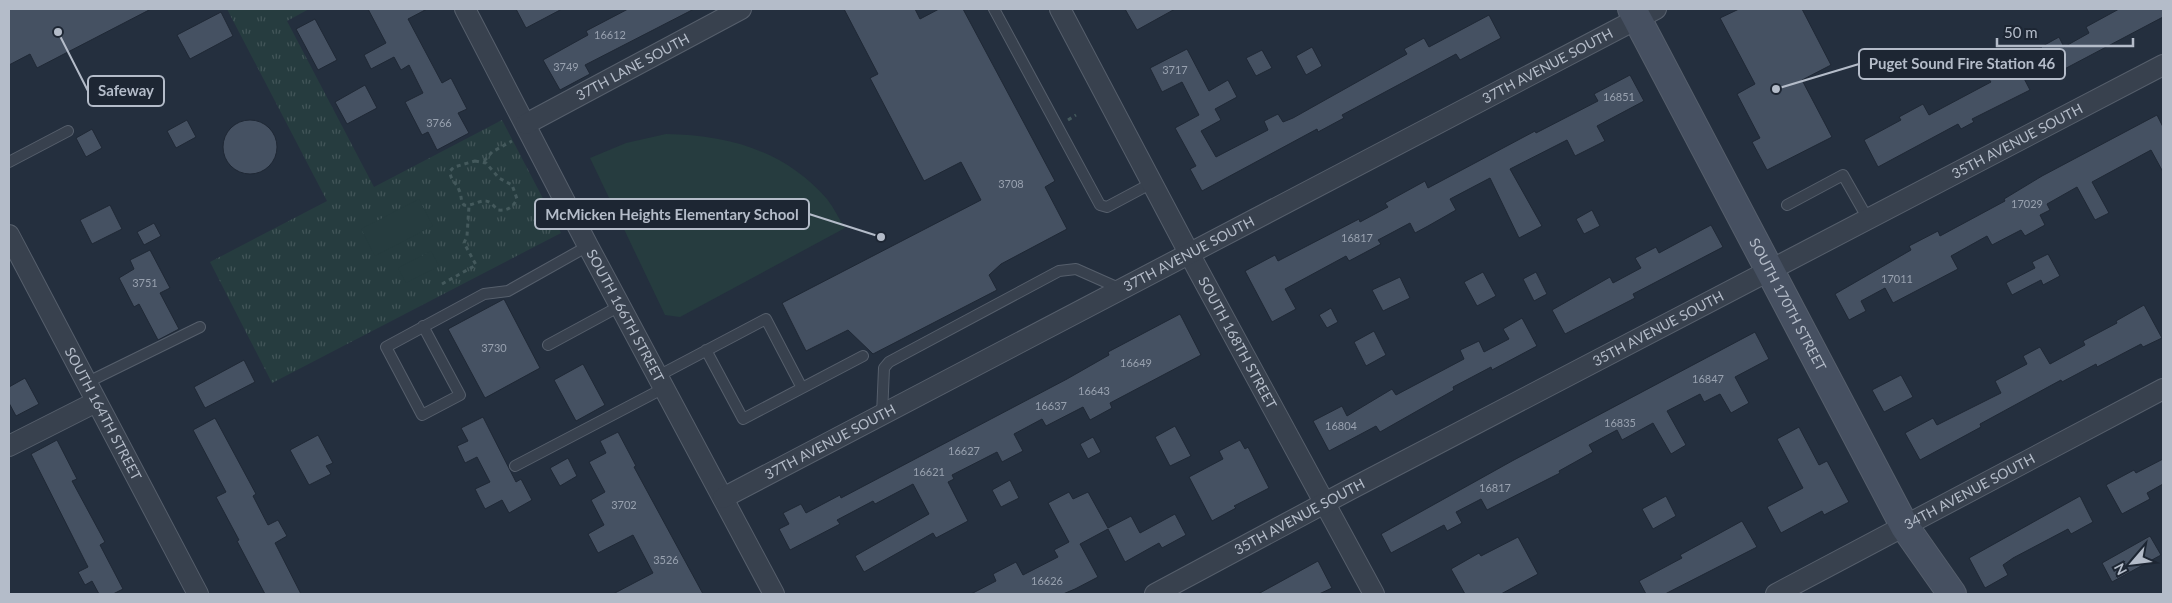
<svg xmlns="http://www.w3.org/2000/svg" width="2172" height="603" font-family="Lato,sans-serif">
<defs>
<pattern id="grass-tufts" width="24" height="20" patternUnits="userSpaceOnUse" patternTransform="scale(1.25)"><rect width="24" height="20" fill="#263c3f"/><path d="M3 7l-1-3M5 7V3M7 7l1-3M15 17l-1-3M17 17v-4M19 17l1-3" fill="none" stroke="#435659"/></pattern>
</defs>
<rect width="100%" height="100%" fill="#242f3e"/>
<path fill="url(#grass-tufts)" d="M227,9h82l-22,12 87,166 128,-67 59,113 -289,150 -62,-121 117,-61z"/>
<path fill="#263c3f" d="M666,134c62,1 118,16 161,65 7,9 12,20 18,29l-165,89 -15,-2 -75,-157 36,-15z
M419,199l14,27 -58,30 -14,-27z
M431,251l8,15 -33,17 -8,-15z"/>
<path fill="#455162" stroke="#1f2835" d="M9,9h142l-114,59 -7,-14 -21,11z
M368,9h59l-19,10 34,64 9,-5 16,31 -9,4 11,20 -32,17 -9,-18 -6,3 -17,-33 18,-9 -14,-28 -8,5 -7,-13 -23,12 -7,-14 22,-12z
M516,9h46l-36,19z
M628,9h66l-109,56 5,9 -30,16 -17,-30 45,-25 -2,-4z
M844,9h71l5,10 19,-10h24l92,172 -10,6 22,42 -66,35 -12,11 8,15 -124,64 -25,-24 -42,21 -24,-48 199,-103 -20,-38 -37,19 -54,-103 8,-4z
M1125,9h50l-38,21z
M1739,9h63l29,56 -29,15 30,57 -65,33 -15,-28 8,-4 -23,-44 18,-10 -35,-66z
M2119,9h44v8l-108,57 -14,-27 18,-10 5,10 25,-14 -3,-6z
M221,12l12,24 -43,23 -13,-24z
M1489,15l12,23 -41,22 -4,-6 -114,61 2,3 -26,14 -1,-3 -115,62 -12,-22 6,-3 -21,-38 24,-13 -17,-33 -20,10 -12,-24 37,-19 22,42 19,-11 9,17 -22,12 6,11 -20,11 15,26 52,-27 -4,-9 14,-7 5,8 10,-4 114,-64 -3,-5 20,-11 5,9z
M315,19l22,41 -19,10 -22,-41z
M1312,47l10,19 -16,9 -10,-19z
M1262,50l10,18 -16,8 -10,-18z
M2016,63l14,27 -58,29 2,3 -13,7 -3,-5 -80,43 -14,-27 37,-20 -2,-3 24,-13 6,11 62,-33 -3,-4z
M1630,75l14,26 -47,25 8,15 -30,15 -8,-16 -57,29 32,57 -23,12 -29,-60 -40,21 6,11 -28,16 -13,7 -5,-10 -32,17 3,4 -32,17 -3,-5 -61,33 11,20 -24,13 -27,-51 30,-16 3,6 81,-42 1,3 28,-15 -3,-4 40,-22 3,7 107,-57 1,2 62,-32 -4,-7z
M365,85l12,23 -30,16 -12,-22z
M2157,115l6,12v45l-12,-22 -59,32 17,31 -14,7 -18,-33 -30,17 3,6 -10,5 5,10 -20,11 -4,-6 -29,15 -5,-9 -36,20 7,13 -65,34 -8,-15 -24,13 5,10 -17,9 -14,-26 76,-44 -2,-4 29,-15 2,5 65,-35 -1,-2 38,-23z
M187,120l9,17 -20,11 -9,-17z
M223 147a27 27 0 1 1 54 0a27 27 0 1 1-54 0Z
M92,129l10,19 -16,9 -10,-19z
M110,205l12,24 -30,15 -12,-24z
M1592,210l8,16 -16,8 -8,-15z
M154,223l7,13 -17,9 -7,-13z
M1711,225l12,22 -90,47 2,4 -70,36 -13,-24 58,-33 3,6 28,-15 -6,-10 21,-11 3,6z
M150,250l20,38 -10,5 19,36 -21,11 -19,-36 -5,3 -15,-29 15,-9 -4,-9z
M2048,254l12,22 -17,9 -2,-5 -29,15 -6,-12 29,-15 -3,-6z
M1483,272l13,24 -19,10 -13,-24z
M1536,272l11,22 -13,7 -11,-22z
M1400,277l10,21 -27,13 -11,-21z
M504,299l36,69 -55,30 -37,-69z
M2144,305l18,33 -19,9 -2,-3 -44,23 -1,-3 -34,18 -1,-2 -81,44 1,3 -61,33 -15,-27 28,-15 4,7 64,-32 -6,-12 32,-17 -4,-8 17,-9 10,17 35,-19 -2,-4 34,-18 -1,-2z
M1331,308l7,14 -11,6 -8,-13z
M1180,314l21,41 -91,48 2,5 -22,12 -7,-13 -37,19 -4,-7 -28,15 9,17 -21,11 -5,-10 -45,23 2,4 -6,3 20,39 -32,17 -3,-5 -69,39 -9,-16 74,-42 -16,-30 -38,20 -2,-3 -36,19 3,4 -50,26 -11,-21 10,-5 -6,-11 18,-9 5,9 34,-18 1,3 226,-119 42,-24 -1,-3z
M1522,318l15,28 -45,24 -1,-3 -38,20 1,3 -74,42 -4,-6 -47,25 -16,-30 29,-15 5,10 45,-27 4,6 68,-36 -4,-9 19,-9 5,11 25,-13 -6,-10z
M1374,331l12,24 -20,11 -12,-24z
M1755,332l14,27 -34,18 14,26 -18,10 -11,-19 -16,8 -4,-8 -33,17 19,34 -15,9 -18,-31 -31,17 -5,-10 -28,15 4,7 -34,19 1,2 -73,37 -6,-11 -25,13 6,11 -15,8 -3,-6 -53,28 -10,-19 131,-73z
M244,360l11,22 -50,26 -11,-21z
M583,364l22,41 -29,16 -22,-41z
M1901,375l12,22 -29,15 -12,-22z
M25,378l14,26 -23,12 -7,-13v-16z
M483,417l33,65 5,-3 11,21 -23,13 -7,-13 -17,9 -10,-20 15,-7 -13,-25 -12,6 -8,-17 11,-5 -7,-13z
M215,418l41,76 -3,2 15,29 10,-5 9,16 -12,7 26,51h-36l-28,-53 2,-1 -23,-43 10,-5 -33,-62z
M1175,426l16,30 -21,10 -15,-29z
M1799,427l20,38 8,-4 22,41 -25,13 -2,-4 -41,22 -14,-26 36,-19 -26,-49z
M618,432l18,34 -2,1 69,127h-90l40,-21 -20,-38 -35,18 -10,-19 16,-9 -13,-25 14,-8 -16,-30 17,-9 -6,-12z
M318,435l15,28 -7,3 5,8 -22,11 -19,-35z
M1093,437l8,15 -13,7 -8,-15z
M57,440l20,39 -5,2 33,61 -5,3 23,44 -10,5h-14l-7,-13 -7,4 -7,-13 10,-5 -57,-113z
M1240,440l5,9 3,-2 21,41 -35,18 2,2 -24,13 -23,-44 34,-18 -4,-8z
M568,458l9,18 -17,10 -10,-18z
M2163,459v25l-16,9 3,6 -28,15 -16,-29 28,-15 2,3z
M1010,480l9,18 -18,9 -9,-17z
M1069,492l4,7 15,-7 20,36 23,-12 9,17 35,-19 11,21 -24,13 -3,-5 -34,19 -17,-33 -28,15 18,33 -23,12 -12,5h-92l25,-13 -3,-7 23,-12 7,13 35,-18 -4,-7 15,-8 -21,-39z
M1666,496l10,20 -23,13 -11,-20z
M2080,496l13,26 -22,12 -3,-5 -55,29 -10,7 5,10 -23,13 -16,-30z
M1742,521l15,26 -92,47h-19l-7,-13 43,-23 -2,-3z
M2150,536l11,19 -49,27 -10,-19z
M1518,537l20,37 -37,20h-36l-14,-25 28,-16 2,3z
M1318,561l14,27 -13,6h-61z"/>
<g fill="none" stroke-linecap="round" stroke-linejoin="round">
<defs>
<path id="lane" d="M994,9l106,196 7,2 45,-24
M9,162l59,-31
M1787,205l56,-30 25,44
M423,326l37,69 -38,20 -36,-68 98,-53 24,-3 80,-45
M548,345l72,-39
M706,350l37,69 120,-63
M658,376l108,-57 36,69
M86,383l114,-56
M882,415l2,-47 5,-6 170,-91 17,-2 45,20
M515,466l149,-78"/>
<g id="street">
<path id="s1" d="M465,9l123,237 186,348"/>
<path id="s2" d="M1060,9l138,261 176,324"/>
<path id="s3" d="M526,124l215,-115"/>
<path id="s4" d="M9,235l189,359"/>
<path d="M9,446l87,-44"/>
<path id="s5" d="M723,498l933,-489"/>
<path id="s6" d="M1155,594l194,-104 814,-425"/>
<path id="s7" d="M1776,594l387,-205"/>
</g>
<g id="secondary">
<path id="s8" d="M1632,9l273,518 47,67"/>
</g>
</defs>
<use href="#lane" stroke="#565f6c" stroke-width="12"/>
<use href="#street" stroke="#565f6c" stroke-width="22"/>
<use href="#secondary" stroke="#565f6c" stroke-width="30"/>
<path stroke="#44595c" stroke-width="3" stroke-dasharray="4 4" stroke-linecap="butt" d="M1068,120l8,-5
M475,161l11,2 13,15 13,7 5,14c-4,8 -9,12 -19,11 -3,-2 -6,-7 -9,-8 -8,-4 -17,5 -25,3 -4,-5 -2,-9 -5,-15 -3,-8 -9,-10 -9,-19l4,-4z
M484,161l8,-9 20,-11
M442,284l34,-19 -12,-22 3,-7 2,-30"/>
<use href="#lane" stroke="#38414e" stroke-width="10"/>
<use href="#street" stroke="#38414e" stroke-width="20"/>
<use href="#secondary" stroke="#465061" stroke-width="28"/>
</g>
<g text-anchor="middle" stroke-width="4" stroke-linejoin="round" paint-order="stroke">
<g font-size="11" fill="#98a1af">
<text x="610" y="39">16612</text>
<text x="566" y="71">3749</text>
<text x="1175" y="74">3717</text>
<text x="1619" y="101">16851</text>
<text x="439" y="127">3766</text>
<text x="1011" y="188">3708</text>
<text x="2027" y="208">17029</text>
<text x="1357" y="242">16817</text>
<text x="1897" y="283">17011</text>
<text x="145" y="287">3751</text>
<text x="494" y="352">3730</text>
<text x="1136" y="367">16649</text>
<text x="1708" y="383">16847</text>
<text x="1094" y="395">16643</text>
<text x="1051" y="410">16637</text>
<text x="1620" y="427">16835</text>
<text x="1341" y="430">16804</text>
<text x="964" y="455">16627</text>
<text x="929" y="476">16621</text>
<text x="1495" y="492">16817</text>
<text x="624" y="509">3702</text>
<text x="666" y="564">3526</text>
<text x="1047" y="585">16626</text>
</g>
<g font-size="14" fill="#b4bcc9" stroke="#1d2633">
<text dy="5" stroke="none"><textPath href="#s3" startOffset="121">37TH LANE SOUTH</textPath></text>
<text dy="5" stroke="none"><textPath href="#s5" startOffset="931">37TH AVENUE SOUTH</textPath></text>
<text dy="5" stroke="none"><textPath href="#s6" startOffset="974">35TH AVENUE SOUTH</textPath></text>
<text dy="5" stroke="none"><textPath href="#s5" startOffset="526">37TH AVENUE SOUTH</textPath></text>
<text dy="5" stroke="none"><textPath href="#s8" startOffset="334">SOUTH 170TH STREET</textPath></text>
<text dy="5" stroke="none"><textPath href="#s1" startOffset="346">SOUTH 166TH STREET</textPath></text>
<text dy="5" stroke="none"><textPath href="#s6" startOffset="569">35TH AVENUE SOUTH</textPath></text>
<text dy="5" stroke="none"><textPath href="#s2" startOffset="378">SOUTH 168TH STREET</textPath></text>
<text dy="5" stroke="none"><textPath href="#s4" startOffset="202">SOUTH 164TH STREET</textPath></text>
<text dy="5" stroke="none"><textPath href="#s5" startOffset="121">37TH AVENUE SOUTH</textPath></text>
<text dy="5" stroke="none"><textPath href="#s7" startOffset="219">34TH AVENUE SOUTH</textPath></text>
<text dy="5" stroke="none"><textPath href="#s6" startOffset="164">35TH AVENUE SOUTH</textPath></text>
</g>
</g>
<path fill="none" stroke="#b4bcc9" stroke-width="2" d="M1776 89L1859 64M58 32L88 91M881 237L809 214"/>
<g fill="#b4bcc9" stroke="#1d2633" stroke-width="2">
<circle cx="1776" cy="89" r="5"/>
<circle cx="58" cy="32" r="5"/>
<circle cx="881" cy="237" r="5"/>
</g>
<g fill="#1d2633" stroke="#b4bcc9" stroke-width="2">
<rect x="1859" y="49" width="206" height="30" rx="5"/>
<rect x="88" y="76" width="76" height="30" rx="5"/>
<rect x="535" y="199" width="274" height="30" rx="5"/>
</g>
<g font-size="15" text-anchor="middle" font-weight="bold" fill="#b4bcc9">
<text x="1962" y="69">Puget Sound Fire Station 46</text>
<text x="126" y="96">Safeway</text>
<text x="672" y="220">McMicken Heights Elementary School</text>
</g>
<rect width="2172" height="603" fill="none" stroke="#b4bcc9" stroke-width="20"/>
<g transform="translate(2132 563) rotate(242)" stroke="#1d2633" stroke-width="4" paint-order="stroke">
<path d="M0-4L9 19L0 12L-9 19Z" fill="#b4bcc9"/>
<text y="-8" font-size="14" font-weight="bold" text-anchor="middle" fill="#b4bcc9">N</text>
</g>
<path d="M1997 38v8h136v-8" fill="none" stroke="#b4bcc9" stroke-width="2.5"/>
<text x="2004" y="38" font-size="15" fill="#b4bcc9" stroke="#1d2633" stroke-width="4" paint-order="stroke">50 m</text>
</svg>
